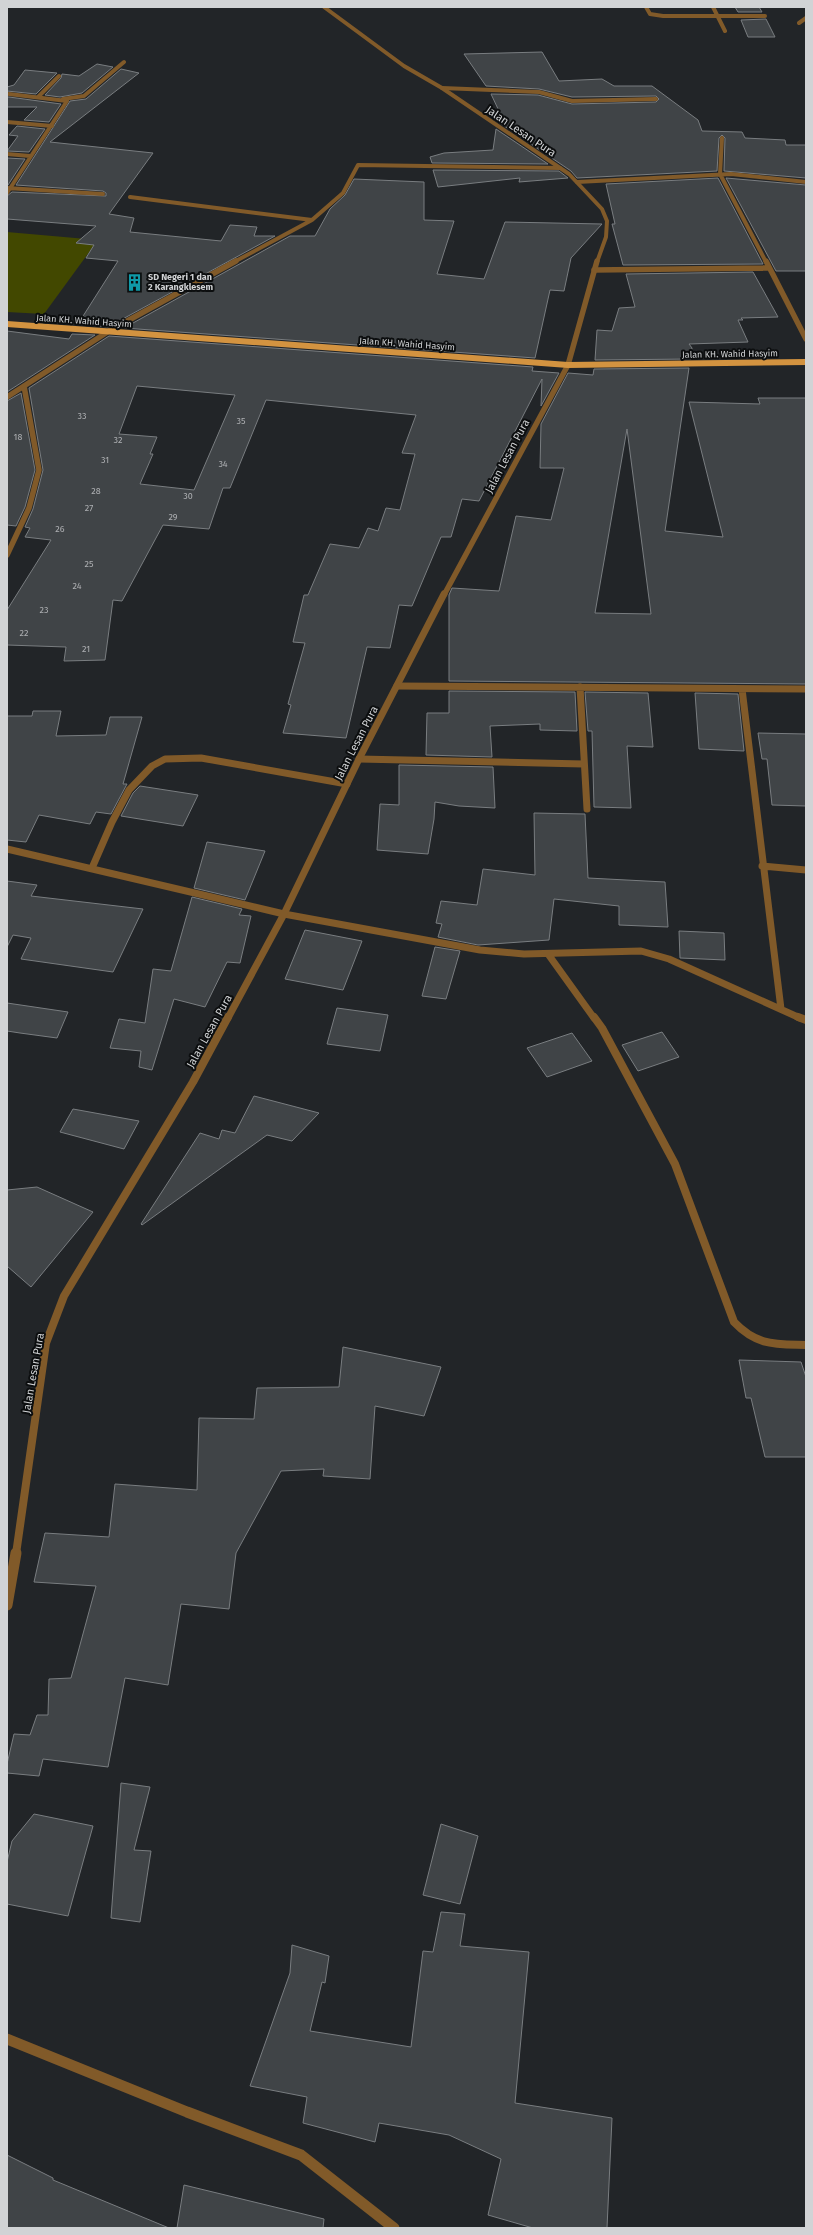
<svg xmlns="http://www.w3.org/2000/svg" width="813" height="2235" font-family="'Fira Sans',sans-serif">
<rect width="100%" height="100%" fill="#222528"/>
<path fill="#424800" d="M7,232l91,8 -54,74 -37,-2z"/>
<path fill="#404447" stroke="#797d80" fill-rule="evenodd" d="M735,7h24l3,5h-24z
M766,19l9,18h-27l-7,-17z
M542,52l17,29 43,-2 12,7h38l46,34 4,11 40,1 3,6 40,2 1,5h20v33l-82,-7 1,-33 -3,-3 -3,3 -2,33 -140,7 -6,-7 -74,-50 2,-10 -8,-17 47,1 34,9 84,-2 3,-3 -3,-3 -84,1 -33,-8 -53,-3 -22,-32z
M97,64l16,3 -31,26 -22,4 -15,-2 16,-17 1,-4 17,2z
M121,69l18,4 -89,69 103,11 -44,61 25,4 -4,14 91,9 9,-16 27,2 -3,9h21l-167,91 -30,-3 40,-63 -32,-3 8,-13 -18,-2 20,-17 -89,-7v-23l5,-4 94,4v-3l-3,-2 -87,-6 54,-84 16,-2z
M25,70l32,3 -21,21 -29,-3v-4l7,-2z
M7,97h2l52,7 -12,18 -25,-2 13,-13h-30z
M17,126l28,3 -16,23 -22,-1 11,-15 -9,-1z
M496,129l52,35 -116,-1 -2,-6 14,-4 49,-3z
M7,158l18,1 -17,26h-1z
M433,170l126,1 9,7 -49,4 1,-4 -82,9z
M718,178l45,86 -140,1 -11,-41h3l-9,-40z
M726,178l80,7v86h-30z
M354,179l70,3v38l30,1 -17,53 47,5 21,-57 97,2 -31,34 -7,33 -14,-1 -15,68 -411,-30 166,-92h25l15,-27 15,-14z
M753,272l25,45 -37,1 2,2h-5l10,22 -59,2 3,4 -1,11 -96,1 2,-30 15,1 7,-23 16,-1 -9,-33z
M7,331l62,8 3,-5 23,1 -88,57z
M109,336l424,31 -1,4 27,2 -18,33 1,-27 -63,122 -17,-2 -11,38h-10l-29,69 -13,-1 -9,43 -23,-1 -21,91 -63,-5 8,-28 -3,-1 17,-61 -12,-1 11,-47h4l22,-51 29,4 9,-20 10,3 8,-23 14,2 15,-56 -13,-1 14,-38 -150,-15 -36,88h-7l-14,41 -46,-4 -41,76 -9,-1 -8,60 -41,1 2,-14 -59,-2v-35l44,-70 -26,-3 5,-9 -5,-1 8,-18 10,-39 -14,-82zM137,386l98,9 -41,95 -54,-6 13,-30h-3l7,-17 -38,-3z
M689,368l-24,163 58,6 -34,-135 71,2 -2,-6h48v286l-357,-3v-86l3,-7 47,3 17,-75 35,4 13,-52h-24l1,-44 27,-51 25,2 1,-6zM627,429l24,185 -56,-1z
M21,393l14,77 -10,37 -9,19 -9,-1v-124z
M449,691l126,1 2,39 -37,-1v-6l-50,2 2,31 -66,-2 1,-42h22z
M585,692l63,1 5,54 -26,-1 4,62 -37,-1 -2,-76h-4z
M695,693l43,1 6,57 -45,-2z
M33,711h28l-5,25 50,-1 4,-18h32l-19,67h4l-16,30 -15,-2 -6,12 -51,-9 -13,27 -19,-2v-124h25z
M758,733l48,1v72l-34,-1 -5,-46h-5z
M399,765l94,2 2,41 -36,-2 -24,-4 -1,17 -6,35 -51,-4 3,-46 19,1z
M140,786l58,9 -15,31 -62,-10 12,-23z
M534,813l51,1 3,64 77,4 3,45 -49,-2v-19l-65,-7 -5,41 -71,5 -40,-8 4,-13 -6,-1 5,-22 36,4 6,-36 52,6z
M207,842l58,9 -20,49 -51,-12z
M7,881l30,4 -6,11 112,13 -30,63 -92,-13 10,-21 -18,-3 -6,12z
M192,897l50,12 -3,6 12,1 -11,47 -13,-1 -22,45 -31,-8 -22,71 -13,-3 2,-16 -31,-3 9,-29 26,4 8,-54 18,2z
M305,930l57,11 -19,49 -58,-11z
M679,931l45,2 1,27 -45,-2z
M435,947l25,4 -14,48 -24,-3z
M7,1003l61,9 -11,26 -37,-5 -13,-2z
M337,1008l51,7 -8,36 -53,-7z
M662,1032l17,25 -41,14 -16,-26z
M572,1033l20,28 -45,16 -20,-29z
M254,1096l65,17 -27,28 -25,-6 -125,90 -1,-1 59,-91 19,6 3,-9 13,3z
M73,1109l66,12 -15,28 -64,-17z
M37,1187l56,25 -62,75 -24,-21v-76z
M343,1347l98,20 -17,49 -49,-10 -5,73 -47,-3 1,-7 -43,2 -45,82 -7,56 -48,-5 -13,81 -43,-7 -17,89 -65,-8 -4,17 -32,-3v-9l7,-30 16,1 7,-20h11l1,-36 22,-1 25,-92 -62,-4 11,-49 64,4 6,-53 82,6 2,-72 55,1 3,-31 82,-1z
M739,1360l62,2 5,15v80h-41l-14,-59h-5z
M121,1783l29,4 -16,63 17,1 -11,71 -29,-4z
M34,1814l59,12 -25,90 -61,-12v-42l5,-21z
M441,1824l37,12 -18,68 -37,-9z
M441,1912l24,2 -5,32 69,6 -14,151 97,15 -5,110h-74l-45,-13 13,-56 -52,-24 -70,-12 -4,19 -72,-19 4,-26 -57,-11 40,-113 2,-28 37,11 -4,27 -3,-1 -12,49 101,16 12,-96 10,1z
M7,2155l46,23v2l116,48h-162z
M184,2185l140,34 -1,9h-146z"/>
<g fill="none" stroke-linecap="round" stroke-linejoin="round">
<path stroke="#815a29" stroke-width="4" d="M646,7l4,7 13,2h102
M713,7l12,24
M799,23l7,-5
M442,88l97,4 33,9 84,-2
M39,96l20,-20
M63,99l21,-3 40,-34
M7,122l45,4
M722,138l-2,36 46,88
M7,154l23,2
M577,182l154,-8 75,8
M7,188l96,6
M7,193l60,-92 -58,-7
M130,197l182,23
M234,262l78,-42 31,-27 15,-28 202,3"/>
<path stroke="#815a29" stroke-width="5.5" d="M766,261l40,78
M594,270l175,-2
M7,397l102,-66 127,-70
M7,555l22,-47 10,-38 -15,-84"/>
<path stroke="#815a29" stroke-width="7" d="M397,686l409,3
M580,687l7,122
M742,689l39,320
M359,759l224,5
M7,849l277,65 196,36 44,4 117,-3 28,8 131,59
M762,866l44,4
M92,868l20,-46 17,-32 23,-24 13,-7 36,-1 146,26
M548,954l46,64"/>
<path stroke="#815a29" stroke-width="8" d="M594,1017l8,11 73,136 59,158c23,24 41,22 72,23
M798,1017l8,3"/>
<path stroke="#815a29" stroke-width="11" d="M7,2039l180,73 114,43 93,73"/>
<path stroke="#815a29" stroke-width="4" d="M324,7l80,59 38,22 127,86 33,35 5,12 -1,16 -9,25"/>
<path stroke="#815a29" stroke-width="5.5" d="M444,595l124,-230 29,-104"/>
<path stroke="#815a29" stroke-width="7" d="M228,1018l56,-104 75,-155 85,-165"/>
<path stroke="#815a29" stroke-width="8" d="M16,1554l30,-211 18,-47 129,-214 35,-65"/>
<path stroke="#815a29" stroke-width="11" d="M7,1605l9,-52"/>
<path stroke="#d39340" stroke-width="6" d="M7,324l561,41 238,-3"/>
</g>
<defs>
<symbol id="building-bare" viewBox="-9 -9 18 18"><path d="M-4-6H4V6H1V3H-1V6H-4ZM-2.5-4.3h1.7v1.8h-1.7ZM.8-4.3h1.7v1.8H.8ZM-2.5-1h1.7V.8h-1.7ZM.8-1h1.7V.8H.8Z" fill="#0f9aa8" stroke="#0c0e0f" stroke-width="2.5" paint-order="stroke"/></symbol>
</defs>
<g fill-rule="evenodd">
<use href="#building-bare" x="122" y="270" width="25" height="25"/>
</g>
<g text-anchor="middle" stroke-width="4" stroke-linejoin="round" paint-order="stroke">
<g font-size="9" font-weight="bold" fill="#d1d3d5" stroke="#0c0e0f" text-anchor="start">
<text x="148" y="280">SD Negeri 1 dan<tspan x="148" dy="10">2 Karangklesem</tspan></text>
</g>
<g font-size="9" fill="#d1d3d5" stroke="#0c0e0f">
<text transform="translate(84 321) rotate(4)" y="3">Jalan KH. Wahid Hasyim</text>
<text transform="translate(407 344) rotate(4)" y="3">Jalan KH. Wahid Hasyim</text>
<text transform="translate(730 354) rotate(-1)" y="3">Jalan KH. Wahid Hasyim</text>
</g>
<g font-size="9" fill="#adafb2">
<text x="82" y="419">33</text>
<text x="241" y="424">35</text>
<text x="18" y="440">18</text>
<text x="118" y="443">32</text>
<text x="105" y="463">31</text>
<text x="223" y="467">34</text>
<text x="96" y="494">28</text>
<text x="188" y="499">30</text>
<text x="89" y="511">27</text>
<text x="173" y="520">29</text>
<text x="60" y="532">26</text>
<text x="89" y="567">25</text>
<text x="77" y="589">24</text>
<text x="44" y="613">23</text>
<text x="24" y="636">22</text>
<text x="86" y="652">21</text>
</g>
<g font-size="11" fill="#d1d3d5" stroke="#0c0e0f">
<text transform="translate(521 131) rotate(34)" y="4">Jalan Lesan Pura</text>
<text transform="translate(507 456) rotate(-62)" y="4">Jalan Lesan Pura</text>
<text transform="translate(356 743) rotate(-63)" y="4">Jalan Lesan Pura</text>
<text transform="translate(209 1031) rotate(-61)" y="4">Jalan Lesan Pura</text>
<text transform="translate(33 1373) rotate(-80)" y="4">Jalan Lesan Pura</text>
</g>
</g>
<rect width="813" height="2235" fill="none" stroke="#d1d3d5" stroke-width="16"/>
</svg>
